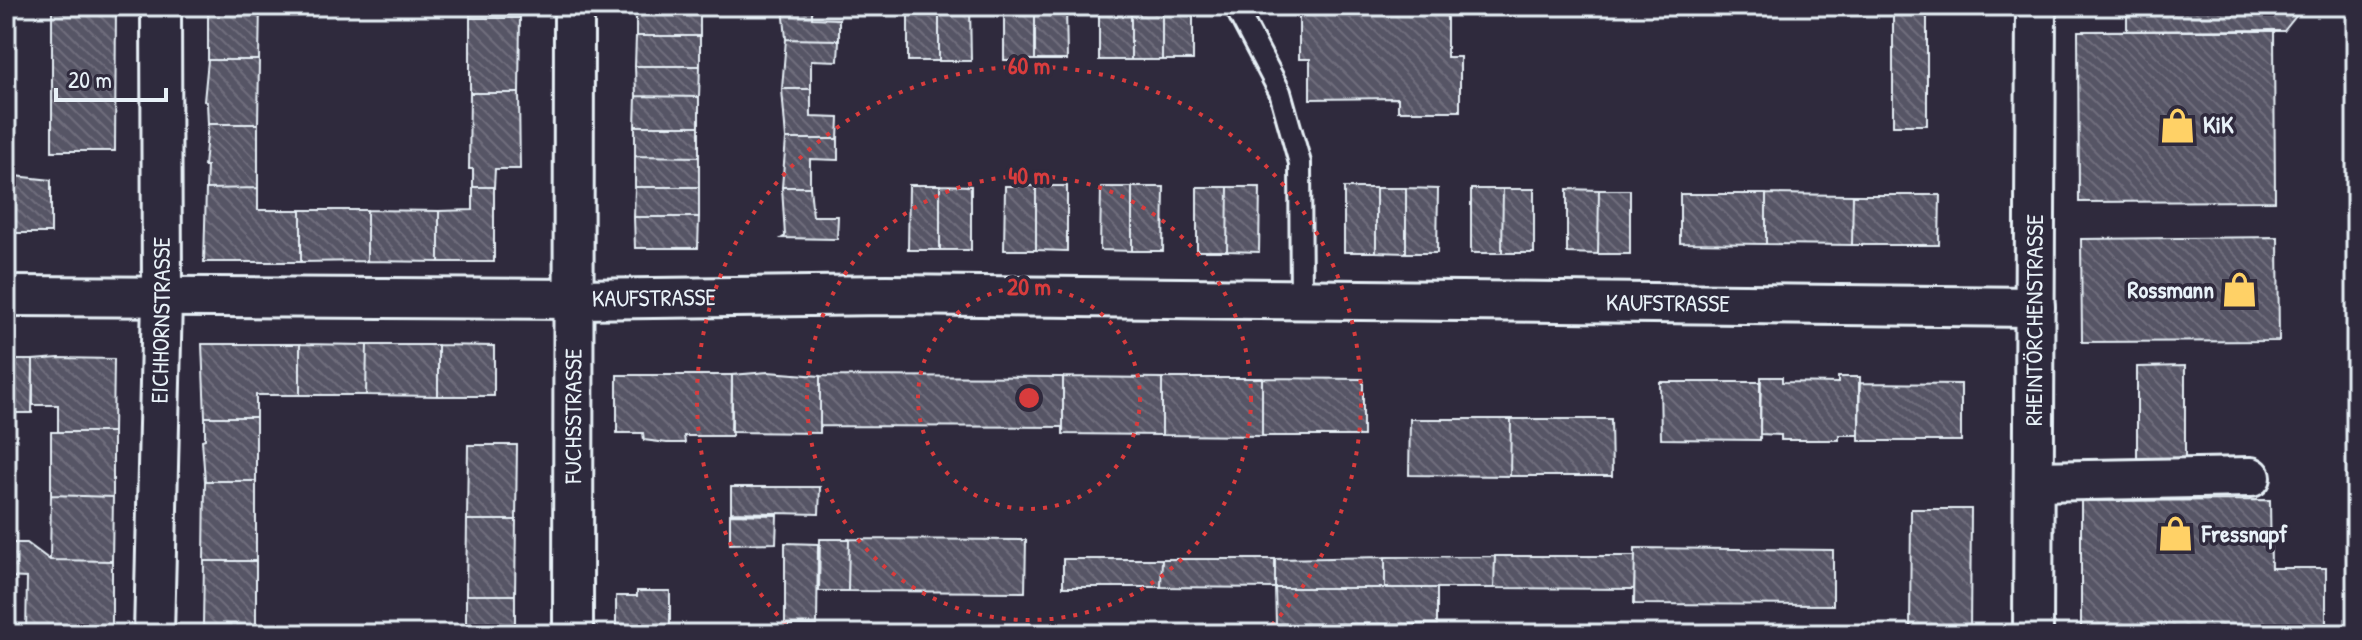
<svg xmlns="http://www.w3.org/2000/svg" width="2362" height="640" font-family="'Patrick Hand',sans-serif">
<defs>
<pattern id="building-back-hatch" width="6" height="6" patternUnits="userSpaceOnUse" patternTransform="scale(2)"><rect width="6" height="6" fill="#575565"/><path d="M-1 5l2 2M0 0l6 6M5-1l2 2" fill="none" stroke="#6f6e7c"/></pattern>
</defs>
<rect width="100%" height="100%" fill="#2f2a3d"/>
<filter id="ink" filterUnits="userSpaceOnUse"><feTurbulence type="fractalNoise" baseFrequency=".0125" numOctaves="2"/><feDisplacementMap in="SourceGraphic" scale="16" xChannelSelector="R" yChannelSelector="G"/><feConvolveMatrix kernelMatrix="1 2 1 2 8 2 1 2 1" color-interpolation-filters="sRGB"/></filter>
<g filter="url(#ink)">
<path fill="url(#building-back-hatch)" stroke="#e8f1f8" stroke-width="2" d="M52,6h64l-1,145h-63z
M208,6h52l-1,54h-51z
M470,6h50v12h-50z
M636,6h64v30h-64z
M783,6h29v12l27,1v21l-53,-1z
M908,6h31v55h-31z
M939,6h31l1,55h-32z
M1004,6h31v54h-31z
M1035,6h31l1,54h-32z
M1099,6h32v54h-32z
M1131,6h31v54h-31z
M1162,6h31v54h-31z
M1299,6h148v51h13v54h-62v-13l-88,1v-40h-11z
M1893,6h34v119h-34z
M2127,6h177l-20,25h-157z
M470,18h50l-1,75h-49z
M2274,30l1,171 -196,1 -1,-171z
M636,36h64v30h-65z
M786,39l53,1 -1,21 -27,-1v29h-29z
M208,60h51l-1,64h-50l-1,-22 -3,-1z
M635,66h65l-1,31 -63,-1z
M782,89h29v28l28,1 -1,21h-52z
M470,93h49l1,76h-25l-1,18h-21v-18h-4z
M636,96l63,1v29h-64z
M208,124h50v64l-52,1 1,-23h-3z
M635,126h64v31l-64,-1z
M786,139h52v21l-28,-1v28h-28z
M635,156l64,1v30h-64z
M6,175l45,5v53h-45z
M909,185h31v65h-32z
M940,185l31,1v64h-31z
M1005,186h31v64h-32z
M1036,186h31v65l-31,-1z
M473,187h21v75h-55v-51l34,-1z
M635,187h64v30h-65z
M782,187h28l3,29h25l-1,23 -55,-1 3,-2z
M1101,187h31v64l-32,-1z
M1132,187h32l-1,64h-31z
M1197,187h31l-1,64h-30z
M1228,187h32l-1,65 -32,-1z
M258,188v22h43v52h-97l2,-73z
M1344,188h32v64h-32z
M1376,188h30v65l-30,-1z
M1406,188l32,1 -1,64h-31z
M1471,189h32l-1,64h-31z
M1503,189h31v64h-32z
M1567,189l32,1 -1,64 -31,-1z
M1599,190h31v64h-32z
M1680,194h86v50l-86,-1z
M1766,194l87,1 -1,50 -86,-1z
M1853,195h87l-1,50h-87z
M301,210h66v51l-66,1z
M367,210l72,1v51l-72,-1z
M634,217h65l-1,31h-63z
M2278,237l1,104 -197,1 -1,-103z
M202,344h98v51h-44v22h-51z
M300,344l67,1 -1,50h-66z
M367,345h71v51l-72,-1z
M438,345l56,1v50h-56z
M59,358l55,1 -1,73h-55v-27h-25v-45z
M6,360h27l-1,53h-26z
M2185,366v94h-48v-93z
M768,372l52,4v57l-89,-1 1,-57z
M617,375h115v61h-48l1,7h-18l-23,-3 -1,-7h-26z
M820,376l243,1v50l-243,-1z
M1063,377l99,1v57l-99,-1z
M1761,377h21v5l56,1v-6h22l-1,58h-20v5h-58v-5l-21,-1z
M1162,378h100v58l-100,-1z
M1262,378l101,1v57h-101z
M1660,382h100v58l-99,-1z
M1859,383l102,1v57h-102z
M205,417h51v64h-51l-3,-41 3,-1z
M1410,419h101l-1,57 -101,-1z
M1511,419h100l1,57h-102z
M51,432h62v65l-62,-2z
M468,445h49l-1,75h-49z
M205,481h51v80h-52z
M731,487h89l-1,27 -88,-2z
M51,495l62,2 -1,64 -62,-1z
M2270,500l1,68h55v66h-245v-133z
M1911,509h60l-1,125h-60z
M730,514l47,1 -1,28 -46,1z
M467,520h49l-1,75h-49z
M820,539h29l-1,52h-29z
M849,539l177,1 -1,52 -177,-1z
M6,543h21l23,17 62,1v73h-86l1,-56 -21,-1z
M785,543l33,1 -1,81h-32z
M1635,548l198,2v55l-199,-1z
M1495,556h140l-1,33 -140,-1z
M1495,556l-1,32h-109v-31z
M1385,557v31h-110v-29z
M1063,559h99l-1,28h-98z
M1162,559h113v29l-114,-1z
M204,561h52v65h-53z
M1275,588h162v36h-161z
M637,591h33v43h-54v-38h21z
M466,595h49v39h-49z
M203,626h53v8h-53z
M775,627l1,7h-45v-6z"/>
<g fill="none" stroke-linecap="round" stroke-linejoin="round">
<defs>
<path id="service" d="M1235,6l45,86 20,71 1,135"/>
<g id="minor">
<path id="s1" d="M6,296l569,3 311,-4 1149,12"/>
<path d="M2035,481l216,-4"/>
<path id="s2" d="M154,634l8,-335 -1,-293"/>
<path id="s3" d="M573,634l1,-628"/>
<path id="s4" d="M2033,634l3,-628"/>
</g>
</defs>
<use href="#service" stroke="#e8f1f8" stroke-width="26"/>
<use href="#minor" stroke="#e8f1f8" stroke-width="44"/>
<use href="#service" stroke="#2f2a3d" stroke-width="20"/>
<use href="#minor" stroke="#2f2a3d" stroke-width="38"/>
</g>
</g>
<g fill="none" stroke="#d83c3d" stroke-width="4" stroke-dasharray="4 8">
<circle cx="1029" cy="398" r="111"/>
<circle cx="1029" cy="398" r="222"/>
<path d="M794 633A332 332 0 1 1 1264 633"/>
</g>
<defs>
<symbol id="shop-bare" viewBox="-9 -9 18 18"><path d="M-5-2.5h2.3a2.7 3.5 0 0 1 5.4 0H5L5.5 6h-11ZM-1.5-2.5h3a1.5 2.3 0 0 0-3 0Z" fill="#ffd166" stroke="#2f2a3d" stroke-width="2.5" paint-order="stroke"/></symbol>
</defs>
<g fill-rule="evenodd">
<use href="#shop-bare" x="2152" y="100" width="51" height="51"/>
<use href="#shop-bare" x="2214" y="264" width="51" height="51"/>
<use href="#shop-bare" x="2150" y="508" width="51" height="51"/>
</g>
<g text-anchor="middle" stroke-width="7" stroke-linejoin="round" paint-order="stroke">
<g font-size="24" font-weight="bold" fill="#e8f1f8" stroke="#2f2a3d" text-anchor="start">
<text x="2203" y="133">KiK</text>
<text x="2214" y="298" text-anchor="end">Rossmann</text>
<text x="2202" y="542">Fressnapf</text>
</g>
<g font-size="24" fill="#e8f1f8" stroke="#2f2a3d">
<text dy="8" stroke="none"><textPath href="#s1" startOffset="648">KAUFSTRASSE</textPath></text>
<text dy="8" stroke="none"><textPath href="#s1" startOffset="1662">KAUFSTRASSE</textPath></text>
<text dy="8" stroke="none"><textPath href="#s2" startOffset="314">EICHHORNSTRASSE</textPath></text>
<text dy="8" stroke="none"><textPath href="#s4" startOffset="314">RHEINTÖRCHENSTRASSE</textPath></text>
<text dy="8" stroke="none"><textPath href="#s3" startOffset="218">FUCHSSTRASSE</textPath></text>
</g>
</g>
<circle cx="1029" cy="398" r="12" fill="#d83c3d" stroke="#2f2a3d" stroke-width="4"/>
<g font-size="24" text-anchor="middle" font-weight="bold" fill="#d83c3d" stroke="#2f2a3d" stroke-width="7" stroke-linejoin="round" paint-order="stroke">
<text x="1029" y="74">60 m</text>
<text x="1029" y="184">40 m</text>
<text x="1029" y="295">20 m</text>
</g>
<rect width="2362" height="640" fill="none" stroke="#2f2a3d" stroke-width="32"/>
<rect x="16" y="16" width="2330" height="608" fill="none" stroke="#e8f1f8" stroke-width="3" filter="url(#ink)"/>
<path d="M56 88v12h110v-12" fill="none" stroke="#e8f1f8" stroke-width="4"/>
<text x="68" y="88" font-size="24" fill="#e8f1f8" stroke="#2f2a3d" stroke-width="6" paint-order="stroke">20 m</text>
</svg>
